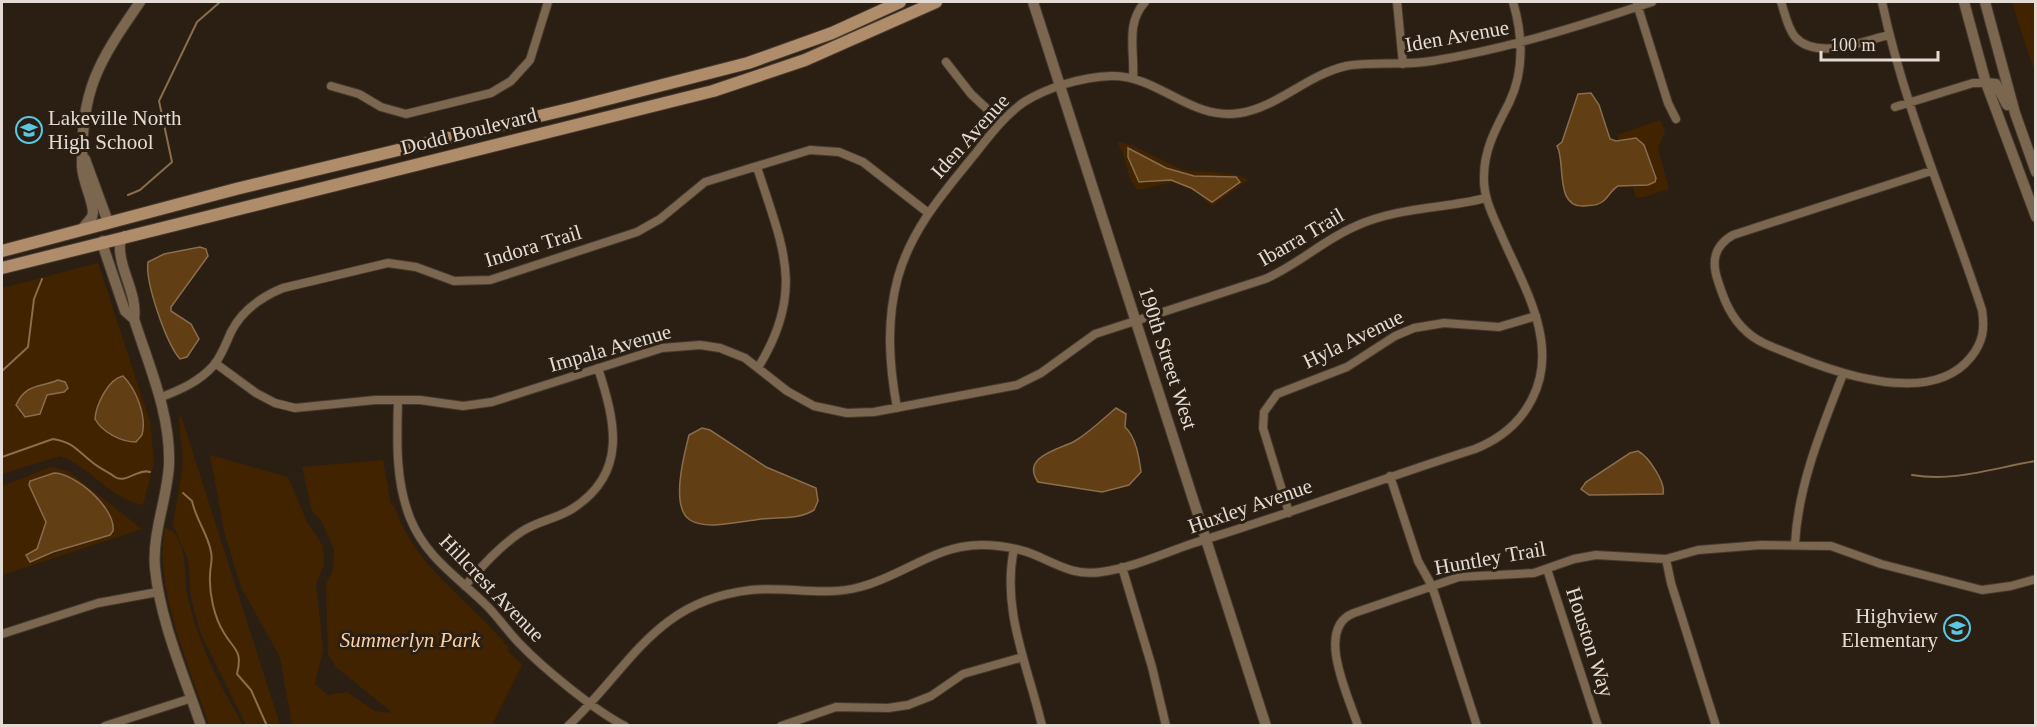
<svg xmlns="http://www.w3.org/2000/svg" width="2037" height="727" font-family="'Times New Roman',serif">
<rect width="100%" height="100%" fill="#2b1f13"/>
<path fill="#422300" fill-rule="evenodd" d="M2012,2h23v73v-1z
M1660,120l5,11 -7,18 11,40 -25,8h-8l-4,-13 16,1 7,-4 1,-7 -12,-29 -13,-7 -12,3 -2,-6z
M1117,142c12,-2 51,23 68,28 15,3 56,1 63,10l-36,26 -18,-15 -21,-9 -35,8c-12,-11 -11,-34 -21,-48zM1132,148c19,13 38,22 60,28 17,5 30,0 47,9l-27,17c-27,-13 -34,-29 -68,-18l-16,-27z
M98,263l52,159 4,40 -11,43c-36,-8 -53,-39 -83,-49l-58,18v-186zM123,376l12,15 8,39 -18,11c-10,-5 -27,-11 -30,-23 -2,-9 19,-41 28,-42zM52,383l8,10 -13,2 -7,19 -15,3 -5,-3 10,-27 18,-1z
M181,416l2,6 97,303h-34l-46,-93 -9,-35 -3,-38 -15,-34 10,-61 -4,-46z
M210,455l78,22 19,45 16,24 1,19 -8,19 7,65 -8,35 13,11 19,-3 28,19 18,2 -57,-46 -8,-12 -2,-70 7,-15 1,-21 -13,-29 -9,-9 -10,-44 81,-7 8,45h3c21,64 74,93 115,143l-2,2 15,15 -30,60h-200l-12,-68 -39,-70 -16,-52z
M51,467l17,4 74,58 -140,46v-89zM54,473l45,25 11,15 -1,22 -79,27v-10l7,-3 9,-27 -15,-34z
M165,528c24,5 19,54 23,71 7,31 20,61 35,90 6,12 14,23 19,36h-33c-18,-55 -56,-139 -44,-197z"/>
<path fill="#623e14" stroke="#896d4e" stroke-width="1.5" d="M1591,93l8,12 11,34 6,2 20,-3 8,7 12,33 -1,4 -7,3 -30,1c-7,4 -10,12 -16,16 -5,4 -11,3 -18,4 -30,2 -18,-45 -27,-60l5,-4 16,-48z
M1128,148l38,20 28,8 42,1 4,5 -28,20 -21,-14 -20,-8 -32,2 -11,-25z
M200,247l6,2 2,7 -37,51v4l20,13 8,15 -12,18 -7,2c-14,-16 -35,-77 -32,-97l16,-8z
M123,376c13,13 24,40 19,59l-6,7c-15,0 -34,-10 -41,-23 1,-14 13,-40 28,-43z
M58,380l7,2 3,6 -4,4 -17,3 -7,19 -15,3 -9,-12c10,-22 23,-17 42,-25z
M1116,408l10,6 -1,13c11,10 14,30 16,45l-12,13 -27,7 -64,-10c-18,-26 23,-33 37,-41 15,-9 28,-22 41,-33z
M702,428l8,2 56,37 50,21 2,13 -4,9c-17,11 -40,6 -59,10 -17,2 -50,10 -65,0 -20,-13 -6,-65 -1,-85z
M1638,451c11,6 28,32 25,43l-74,1 -8,-6 5,-7 44,-29z
M54,473c21,0 62,35 59,58l-3,4 -57,17 -23,10 -4,-7 11,-6 9,-27 -17,-37 1,-4z"/>
<g fill="none" stroke-linecap="round" stroke-linejoin="round">
<path stroke="#896d4e" stroke-width="2" d="M128,195l12,-5 32,-28 -13,-61 38,-79 23,-20
M2,371l26,-24 6,-48 8,-20
M2,457l51,-18c22,4 23,11 39,23 7,6 16,10 23,15 11,7 23,-9 35,-5
M1912,475c44,7 81,-7 124,-14
M183,493l9,8c4,19 16,33 19,51 2,8 -1,15 -1,23 -1,18 4,42 14,58 10,17 19,17 13,41l14,16 16,36"/>
<defs>
<path id="minor" d="M1397,2l6,62
M1781,2c4,11 6,25 14,35 22,24 68,4 94,-2
M1882,2c23,108 66,204 100,308 3,19 1,32 -11,47 -39,49 -129,18 -176,-1 -16,-7 -35,-12 -48,-24 -16,-14 -23,-32 -29,-51 -7,-20 -4,-35 15,-46l198,-64
M1637,4l31,99 8,16
M946,62l25,32 30,28
M1133,78c2,-27 -8,-54 12,-76
M331,86l28,8 22,13 25,7 85,-21 20,-12 19,-21 18,-58
M1895,107l78,-24h13
M757,167c25,79 49,122 2,199
M215,363l41,30 19,10 20,5 80,-8h45l43,6 29,-4 170,-54 38,-3 20,3 25,10 42,33 27,15 33,7 27,-1 143,-27 24,-12 54,-39 170,-55c33,-14 58,-39 91,-53 42,-19 87,-17 130,-28
M159,398c21,-8 40,-16 55,-33 8,-10 12,-22 17,-33 11,-22 30,-35 52,-44l105,-25 28,4 38,14 36,-1 147,-48 23,-13 45,-37 105,-32 29,2 24,10 64,50
M398,400c-1,40 -3,80 12,118 16,40 48,59 77,88 12,12 21,26 33,38 23,24 75,67 105,82
M897,408c-8,-44 -11,-87 1,-131 14,-49 46,-85 77,-123 15,-19 29,-38 49,-52 24,-15 59,-25 87,-26 48,-1 79,45 129,37 38,-6 67,-38 106,-47 27,-5 57,0 86,-5 75,-12 148,-35 220,-59
M1390,476l28,85 14,25 45,140
M1289,513l-26,-85 1,-16 13,-18 70,-27 48,-31 19,-8 30,-5 55,4 37,-11
M1795,544c3,-59 27,-116 48,-170
M1014,549c-13,61 14,117 28,177
M1666,559l5,24 45,143
M1122,567l30,100 14,59
M1547,569l51,157
M465,586c17,-20 34,-39 56,-54 16,-11 35,-13 51,-23 57,-36 43,-88 26,-141
M2,634l96,-31 60,-11
M105,726l87,-28
M568,726c63,-59 86,-125 183,-136 37,-4 73,7 109,-3 43,-11 75,-42 121,-42 18,0 37,3 54,10 23,10 40,21 66,17 31,-4 61,-18 90,-28 96,-29 189,-65 284,-95 25,-10 45,-26 57,-50 29,-56 -10,-115 -32,-167 -8,-18 -17,-36 -16,-56 0,-27 13,-50 25,-73 16,-33 14,-67 4,-101
M781,726l55,-19 52,1 20,-3 23,-9 32,-22 60,-17
M1358,726c-9,-29 -44,-98 -4,-113l105,-36 75,-4 40,-14 22,-4 70,4 32,-9 63,-5 70,1 50,18 101,26 29,-4 25,-7"/>
<path id="tertiary" d="M1033,2l233,724
M1964,2l22,81 50,134
M1985,2l30,111 21,59
M1986,83l10,1 11,21
M85,159l23,63
M82,229l10,-12 1,-5c-1,-15 -10,-29 -11,-45 -1,-77 15,-103 58,-165
M125,236l-5,7c-2,26 18,50 14,76 15,47 37,96 35,146 -2,35 -17,68 -14,103 5,53 29,107 46,158
M103,241v5l22,65 9,8"/>
<path id="secondary" d="M2,251l234,-62 337,-81 175,-45 84,-30 68,-31
M2,268l711,-177 92,-31 131,-58"/>
</defs>
<use href="#minor" stroke="#45392e" stroke-width="10"/>
<use href="#tertiary" stroke="#45392e" stroke-width="12"/>
<use href="#secondary" stroke="#45392e" stroke-width="14"/>
<use href="#minor" stroke="#7b6650" stroke-width="8"/>
<use href="#tertiary" stroke="#7b6650" stroke-width="10"/>
<use href="#secondary" stroke="#af8c6a" stroke-width="12"/>
</g>
<defs>
<symbol id="school-ring" viewBox="-11 -11 22 22"><circle r="9.5" fill="#2b1f13" stroke="#58c8e4" stroke-width="1.5"/><path d="M0-5L7-2L0 1L-7-2ZM-4 1L0 2.5L4 1V4Q0 6-4 4Z" fill="#58c8e4"/></symbol>
</defs>
<g fill-rule="evenodd">
<use href="#school-ring" x="14" y="115" width="30" height="30"/>
<use href="#school-ring" x="1942" y="613" width="30" height="30"/>
</g>
<g text-anchor="middle" stroke-width="6" stroke-linejoin="round" paint-order="stroke">
<g font-size="21" fill="#e4dcd4" stroke="#2b1f13">
<text transform="translate(1457 36) rotate(-10)" y="7">Iden Avenue</text>
<text transform="translate(469 131) rotate(-14)" y="7">Dodd Boulevard</text>
<text transform="translate(970 136) rotate(-48)" y="7">Iden Avenue</text>
<text transform="translate(1301 237) rotate(-30)" y="7">Ibarra Trail</text>
<text transform="translate(533 246) rotate(-17)" y="7">Indora Trail</text>
<text transform="translate(1353 339) rotate(-26)" y="7">Hyla Avenue</text>
<text transform="translate(610 348) rotate(-16)" y="7">Impala Avenue</text>
<text transform="translate(1168 358) rotate(72)" y="7">190th Street West</text>
<text transform="translate(1250 506) rotate(-19)" y="7">Huxley Avenue</text>
<text transform="translate(1490 558) rotate(-10)" y="7">Huntley Trail</text>
<text transform="translate(492 588) rotate(46)" y="7">Hillcrest Avenue</text>
<text transform="translate(1590 642) rotate(72)" y="7">Houston Way</text>
</g>
<g font-size="21" fill="#e4dcd4" stroke="#2b1f13" text-anchor="start">
<text x="48" y="125">Lakeville North<tspan x="48" dy="24">High School</tspan></text>
<text x="1938" y="623" text-anchor="end">Highview<tspan x="1938" dy="24">Elementary</tspan></text>
</g>
<g font-size="21" font-style="italic" fill="#fbd0a5" stroke="#2b1f13">
<text x="410" y="647">Summerlyn Park</text>
</g>
</g>
<rect width="2037" height="727" fill="none" stroke="#e4dcd4" stroke-width="6"/>
<path d="M1821 51v9h117v-9" fill="none" stroke="#e4dcd4" stroke-width="3"/>
<text x="1830" y="51" font-size="18" fill="#e4dcd4" stroke="#2b1f13" stroke-width="4.5" paint-order="stroke">100 m</text>
</svg>
